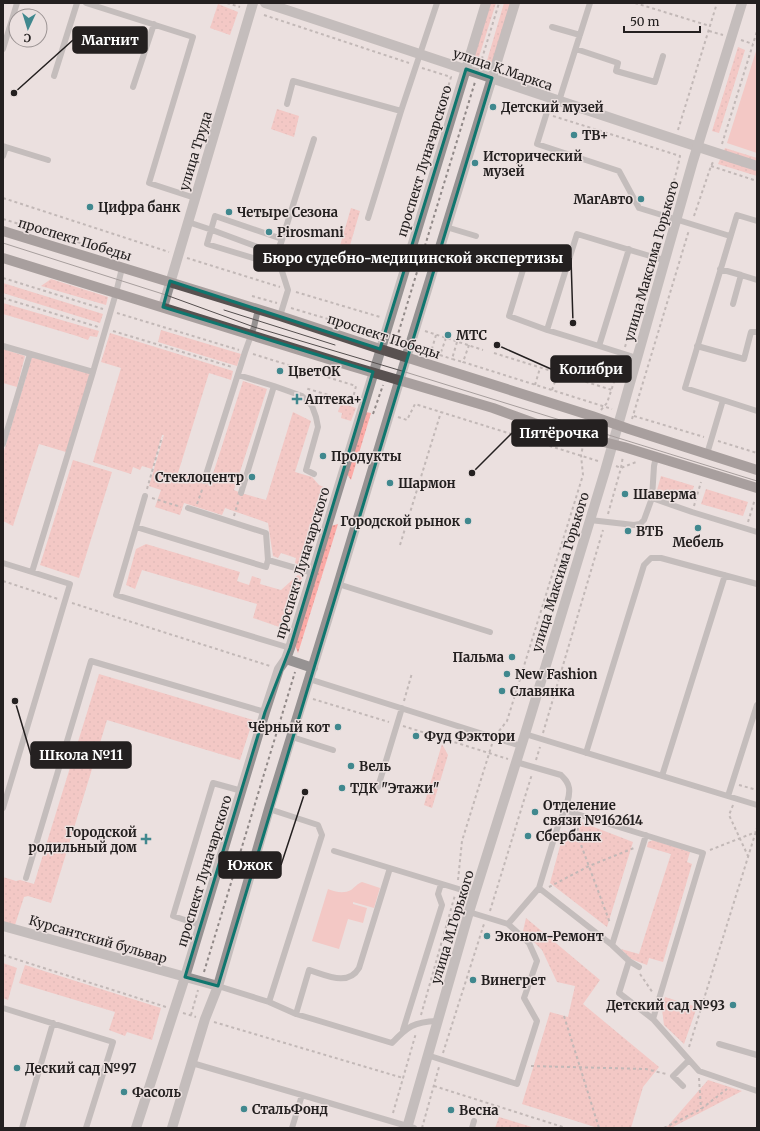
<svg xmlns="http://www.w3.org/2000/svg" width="760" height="1131" font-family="Merriweather,serif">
<defs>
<pattern id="grass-dots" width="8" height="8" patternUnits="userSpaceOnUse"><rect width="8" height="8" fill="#fcaaa6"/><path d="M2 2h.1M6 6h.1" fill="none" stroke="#d8928f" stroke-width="1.8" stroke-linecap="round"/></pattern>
</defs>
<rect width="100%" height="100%" fill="#ebe0df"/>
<path fill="url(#grass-dots)" d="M490,3h6l-19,60 -5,-2z
M504,3h7l-19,63 -6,-2z
M218,4l20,8 -8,23 -20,-7z
M738,47l7,3 -26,83 -7,-2z
M277,109l22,7 -5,21 -23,-8z
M725,148l32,10v18l-39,-12z
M351,208l9,3 -14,48 -9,-3z
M51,279l57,18 -2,8 -65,-19z
M3,283l100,31 -3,9 -97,-30z
M3,303l96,28 -2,6 -7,-1 -2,4 -11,-4 -74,-22z
M161,330l80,24 -4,12 -79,-24z
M110,333l123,38 -2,9 -22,-7 -31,100 32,10 33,-102 24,8 -33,101 7,3 25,7 27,-88 18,9 -16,51 17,5 7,8 7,3 -24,78 -7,-3 1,-5 -15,-5 -3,5 -5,-2 -5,-33 -43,-15 -3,7 -38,-12 -4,12 -25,-8 6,-17 -12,-4 15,-51h-2l-10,34 -10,-3 -2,4 -7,-3 -2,7 -38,-12 28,-94 -20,-6z
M3,349l22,7 -8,31 -14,-4z
M32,357l58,17 -24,78 -27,-8 -26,82 -10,-5v-67z
M341,403l15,5 -5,13 -10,-3 1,-5 -4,-1z
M366,412l5,1 -20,67 -4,-6z
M73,460l39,12 -33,106 -39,-13z
M661,476l33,10 -4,14 -33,-10z
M706,489l42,13 -5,14 -42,-12z
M338,524l-40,129 -3,-8 36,-119z
M146,544l94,28 -3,9 12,4 3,-9 9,3 -1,5 21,6 17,-15 4,2 -17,52 -32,-11 4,-14 -115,-34 -7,19 -9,-4 10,-36z
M99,674l154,46 -13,40 -133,-40 -56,183 -23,-7 -4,1 -10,31 -11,-3v-48l13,4 4,-1 14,4z
M442,744l6,11 -16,53 -8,-3z
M581,822l52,20 -26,85 -57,-44 14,-52 14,5z
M653,840l37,12 -3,10 5,2 -29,98 -14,-4 -2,7 -16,-6 -10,-10 18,5 32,-100 -24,-7 1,-5z
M526,918l74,62 -17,24 76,63 -16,20 -12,41h-33l-76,-24 28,-92 18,5 7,-31 -18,-4 -15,-32 -19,-19z
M3,963l14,5 -9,32 -5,-2z
M25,965l136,43 -9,32 -25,-8 -2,4 -16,-6 6,-18 -96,-29z
M665,997l32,10 -13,37 -20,-19 -2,-16z
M708,1080l34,11 -71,37h-5z
M499,1117l36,11h-40z"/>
<path fill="#fcaaa6" d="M757,48v105l-30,-10z
M362,882l18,6 -6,20 -21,-6v2l14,4 -4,15 -15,-4 -9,30 -27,-8 16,-52c7,3 16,5 23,1 4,-3 6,-6 11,-8z"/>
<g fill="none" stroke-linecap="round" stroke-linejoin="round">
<path stroke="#908887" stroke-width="2" stroke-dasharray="3 3" stroke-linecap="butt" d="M227,3l13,4
M635,3l75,23
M264,15l145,48
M709,31l14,4
M741,40l12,4
M480,65l19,-62
M422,68l29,9 -19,66
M553,116l127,40 -3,14 -11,39
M678,130l39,-127
M722,144l35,-113
M711,166l46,15
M3,198l166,54
M694,216l17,-50 2,-4
M3,219l100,31
M654,250l8,-27
M187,258l93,29
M3,278l100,31
M296,292l84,25
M252,296l25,7
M3,298l95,29
M291,308l84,25 1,-2
M117,313l122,37
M113,331l119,36
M425,331l58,19
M436,335l-5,17 9,3
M446,338l-6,17 12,4
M457,342l-5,17 11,3
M395,344l80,-262
M469,345l-6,17 149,47
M625,347l25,-83
M418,348l13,4
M494,353l118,37
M253,354l103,32 -4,16 -47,-14
M535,385l5,-17
M552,390l6,-17
M601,410l6,-7 14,-42
M373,414l10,-29
M634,416l70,21
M398,417l9,3 8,-16 183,57
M632,419l57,-189
M718,441l39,12
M616,466l5,2 15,-6
M147,489l15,-52
M152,498l29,9
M197,504l6,-17
M694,506l7,-24
M608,514l13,-46 2,-12
M234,516l5,-17
M748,522l7,-23
M400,545l41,-133
M3,581l55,18
M72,603l198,63
M313,699l76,23
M404,701l8,-28
M403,726l105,33
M499,731l8,-10 4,-13 72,-233 -2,-20 2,-9
M543,733l60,-203
M536,760l4,-13
M739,785l18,5
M733,805l-4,10 19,41
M579,822l-2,12 33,89
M710,850l46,-18
M458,880l4,-39 30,-97
M549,887l40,-21 45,-18
M490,911l42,-137
M3,955l163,52
M204,972l91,-300
M640,974l13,19
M183,1013l13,4
M191,1015l7,-25
M421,1015l34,-120
M564,1016l35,112
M214,1022l189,56
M689,1047l68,-219
M443,1053l40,-126 1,-3
M531,1066l115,3 20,5
M699,1078l2,31
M434,1086l132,42
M393,1113l23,-80
M422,1128l17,-61
M664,1128l37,-19 26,-20"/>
<path stroke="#969292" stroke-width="6" d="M86,3l107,34 -44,146 46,15
M552,27l28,8
M3,49l14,-46
M576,49l42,14 -2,8 39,11 8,-26
M54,76l23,-73
M133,87l21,-63
M551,99l-14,45 82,27 20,37 91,28
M559,101l31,-98
M287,104l6,-23 108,30 36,-108
M6,147l42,13
M3,156l3,-9 -3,-1
M215,216l67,23 -9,25 -66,-20z
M368,218l33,-107
M188,222l24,8 67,25
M446,227l30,9
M281,243l33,-104
M629,249l-30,97 38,12
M529,250l-20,66 38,14 30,-96 73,22 2,1 13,3
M280,252v13l8,25 -8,26
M720,269l21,6 -8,29
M741,275l16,5
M547,330l52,16
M3,346l90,26 23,-79 6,-25
M697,346l47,13 7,-27h6
M238,375l36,11 28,10 10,10 4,11 2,10 -12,43 8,4
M723,400l34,11
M3,444l27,-90
M707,454l16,-54 -38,-12 52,-173 20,6
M204,481l41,-129 9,-25 4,-18
M241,493l33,-107
M652,498l40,14 65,20
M188,508l78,25 2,27
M590,520l44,5 6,-1 4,-4 8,-22 2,-32 2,-9
M136,527l9,-31
M3,563l29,9 61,-200
M338,584l152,48
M290,648l-174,-53 20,-68 130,40 2,-7 45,13
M309,679l212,67
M525,734l232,71
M292,737l41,13
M586,753l58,-188 7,-7h10l96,26
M516,762l45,13c4,4 7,7 8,13 2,12 -8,29 -12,41 -6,19 -12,39 -18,59l73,57 17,16 10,6
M662,776l63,-201
M378,787l24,-79
M728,796l29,-91
M3,808l67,-224 -38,-12
M564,810l139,43 -50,166
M334,851l141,43
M26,878l65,-217 174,51
M508,924l31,-36
M200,925l-27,-9 40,-133 29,8
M612,945l34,-110
M629,961l-10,32 34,26 46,52 58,20
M218,986l51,16 27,12 96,29c16,-17 22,-21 45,-22
M269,1002l53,-167 -4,-10 -49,-16
M3,1008l110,34 -27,86
M296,1014l13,-44c17,5 39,17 50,-2l31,-100
M403,1030l39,-125 -4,-11 3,-10
M719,1044l38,11
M427,1055l90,29 20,-63 -13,-23 13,-37 -8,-18 -21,-19 -39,-12
M192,1063l110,32 -10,33
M683,1086l-10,-10 16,-16
M302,1095l112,33
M22,1128l31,-105
M472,1128l2,-7"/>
<path stroke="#969292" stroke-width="10" d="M265,3c164,53 327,110 492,163
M163,307l90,-304
M286,659l27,9
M3,926l215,60
M136,1128l49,-151 80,-265 14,-43 7,-10 4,-11 196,-645
M172,1128l33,-109 13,-33 51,-177 68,-221 73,-243 105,-342"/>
<path stroke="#969292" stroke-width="10" d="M407,1128l62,-216 56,-178 80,-263 88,-310 49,-158"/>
<path stroke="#585150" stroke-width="10" d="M3,231l277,85 100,33 212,67 37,13 128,41
M3,258l348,108 142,42 41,15 33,10 57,14 133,41"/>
<path stroke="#544e4e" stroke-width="1" d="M3,243l163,52 88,32 148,44 355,110
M224,310l111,35"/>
</g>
<path d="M0 0H760V1131H0ZM466,69l26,9 -274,908 -33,-9 80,-265 25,-64 83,-276 -210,-65 7,-26 210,68z" fill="#ebe0df" fill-opacity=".55" fill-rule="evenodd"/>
<path fill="none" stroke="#0f766e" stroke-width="3" stroke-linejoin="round" d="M466,69l26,9 -274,908 -33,-9 80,-265 25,-64 83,-276 -210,-65 7,-26 210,68z"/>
<g fill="#40888e" stroke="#ebe0df" stroke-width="1.5">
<circle cx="493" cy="107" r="4"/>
<circle cx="574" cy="135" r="4"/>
<circle cx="475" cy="163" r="4"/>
<circle cx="641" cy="199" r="4"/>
<circle cx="90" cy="207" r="4"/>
<circle cx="229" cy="212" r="4"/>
<circle cx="269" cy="232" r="4"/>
<circle cx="448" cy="335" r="4"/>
<circle cx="280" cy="371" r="4"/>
<path d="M295 393h4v4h4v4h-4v4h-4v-4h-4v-4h4z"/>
<circle cx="323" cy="456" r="4"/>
<circle cx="252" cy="477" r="4"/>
<circle cx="390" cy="483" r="4"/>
<circle cx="625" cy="494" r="4"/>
<circle cx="468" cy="521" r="4"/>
<circle cx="698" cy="528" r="4"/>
<circle cx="628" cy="531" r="4"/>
<circle cx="512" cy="657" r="4"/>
<circle cx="507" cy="674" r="4"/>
<circle cx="502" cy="691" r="4"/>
<circle cx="338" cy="727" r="4"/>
<circle cx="416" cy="736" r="4"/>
<circle cx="351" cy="766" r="4"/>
<circle cx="342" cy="788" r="4"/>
<circle cx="535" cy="812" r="4"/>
<circle cx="528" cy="836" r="4"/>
<path d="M144 833h4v4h4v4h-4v4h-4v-4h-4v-4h4z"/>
<circle cx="487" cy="936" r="4"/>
<circle cx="473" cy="980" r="4"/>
<circle cx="733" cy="1005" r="4"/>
<circle cx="17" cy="1068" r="4"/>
<circle cx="124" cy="1092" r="4"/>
<circle cx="244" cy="1109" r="4"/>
<circle cx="451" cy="1110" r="4"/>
</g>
<g text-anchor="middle" stroke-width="3" stroke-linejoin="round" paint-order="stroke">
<g font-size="13" fill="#242020" stroke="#ebe0df">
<text transform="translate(503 69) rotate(19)" y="5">улица К.Маркса</text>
<text transform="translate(195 151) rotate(-73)" y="5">улица Труда</text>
<text transform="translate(424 161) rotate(-73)" y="5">проспект Луначарского</text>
<text transform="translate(75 239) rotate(17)" y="5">проспект Победы</text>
<text transform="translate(651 261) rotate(-74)" y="5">улица Максима Горького</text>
<text transform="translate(384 336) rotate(18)" y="5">проспект Победы</text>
<text transform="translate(302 563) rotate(-73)" y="5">проспект Луначарского</text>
<text transform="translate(560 572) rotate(-73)" y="5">улица Максима Горького</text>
<text transform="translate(204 871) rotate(-73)" y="5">проспект Луначарского</text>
<text transform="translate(452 927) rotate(-73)" y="5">улица М.Горького</text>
<text transform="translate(98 939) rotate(16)" y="5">Курсантский бульвар</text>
</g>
<g font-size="13" font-weight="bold" fill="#242020" stroke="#ebe0df" text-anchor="start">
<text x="501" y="112">Детский музей</text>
<text x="582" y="140">ТВ+</text>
<text x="483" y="161">Исторический<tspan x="483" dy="15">музей</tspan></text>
<text x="633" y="204" text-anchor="end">МагАвто</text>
<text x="98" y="212">Цифра банк</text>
<text x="237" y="217">Четыре Сезона</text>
<text x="277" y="237">Pirosmani</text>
<text x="456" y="340">МТС</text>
<text x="288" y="376">ЦветОК</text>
<text x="305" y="404">Аптека+</text>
<text x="331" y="461">Продукты</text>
<text x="244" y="482" text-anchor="end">Стеклоцентр</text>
<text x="398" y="488">Шармон</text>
<text x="633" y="499">Шаверма</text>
<text x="460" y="526" text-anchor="end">Городской рынок</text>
<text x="636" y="536">ВТБ</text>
<text x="698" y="547" text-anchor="middle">Мебель</text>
<text x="504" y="662" text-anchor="end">Пальма</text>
<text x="515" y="679">New Fashion</text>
<text x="510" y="696">Славянка</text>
<text x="330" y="732" text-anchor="end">Чёрный кот</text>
<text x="424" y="741">Фуд Фэктори</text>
<text x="359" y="771">Вель</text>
<text x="350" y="793">ТДК "Этажи"</text>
<text x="543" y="810">Отделение<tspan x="543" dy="15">связи №162614</tspan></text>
<text x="137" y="837" text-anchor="end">Городской<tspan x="137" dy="15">родильный дом</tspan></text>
<text x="536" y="841">Сбербанк</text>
<text x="495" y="941">Эконом-Ремонт</text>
<text x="481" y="985">Винегрет</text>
<text x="725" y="1010" text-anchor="end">Детский сад №93</text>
<text x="25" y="1073">Деский сад №97</text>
<text x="132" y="1097">Фасоль</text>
<text x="252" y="1114">СтальФонд</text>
<text x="459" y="1115">Весна</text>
</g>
</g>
<path fill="none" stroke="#242020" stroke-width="1.5" d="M14 93L73 40M573 323L571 258M497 345L551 369M472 473L512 433M15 701L31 755M305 792L281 865"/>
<g fill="#242020" stroke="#ebe0df" stroke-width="1.5">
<circle cx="14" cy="93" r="4"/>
<circle cx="573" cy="323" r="4"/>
<circle cx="497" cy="345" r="4"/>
<circle cx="472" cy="473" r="4"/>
<circle cx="15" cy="701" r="4"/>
<circle cx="305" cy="792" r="4"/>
</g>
<g fill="#242020" stroke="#242020" stroke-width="1.5">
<rect x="73" y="27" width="74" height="26" rx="4"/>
<rect x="254" y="245" width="317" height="26" rx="4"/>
<rect x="551" y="356" width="80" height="26" rx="4"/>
<rect x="512" y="420" width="95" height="26" rx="4"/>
<rect x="31" y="742" width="100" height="26" rx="4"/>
<rect x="219" y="852" width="62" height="26" rx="4"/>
</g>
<g font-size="14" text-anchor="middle" font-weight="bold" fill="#fff">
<text x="110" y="45">Магнит</text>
<text x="413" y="263">Бюро судебно-медицинской экспертизы</text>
<text x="591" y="374">Колибри</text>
<text x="559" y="438">Пятёрочка</text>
<text x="81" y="760">Школа №11</text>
<text x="250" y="870">Южок</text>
</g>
<rect width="760" height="1131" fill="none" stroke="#242020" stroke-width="8"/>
<g transform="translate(28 28) rotate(184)"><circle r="19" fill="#ebe0df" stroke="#9b9393"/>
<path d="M0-3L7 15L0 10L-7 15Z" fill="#40888e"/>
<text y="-6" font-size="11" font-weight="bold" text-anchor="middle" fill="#242020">С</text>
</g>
<path d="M624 26v6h76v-6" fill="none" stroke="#242020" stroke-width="2"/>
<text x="630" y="26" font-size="12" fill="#242020" stroke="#ebe0df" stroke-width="3" paint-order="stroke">50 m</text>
</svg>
